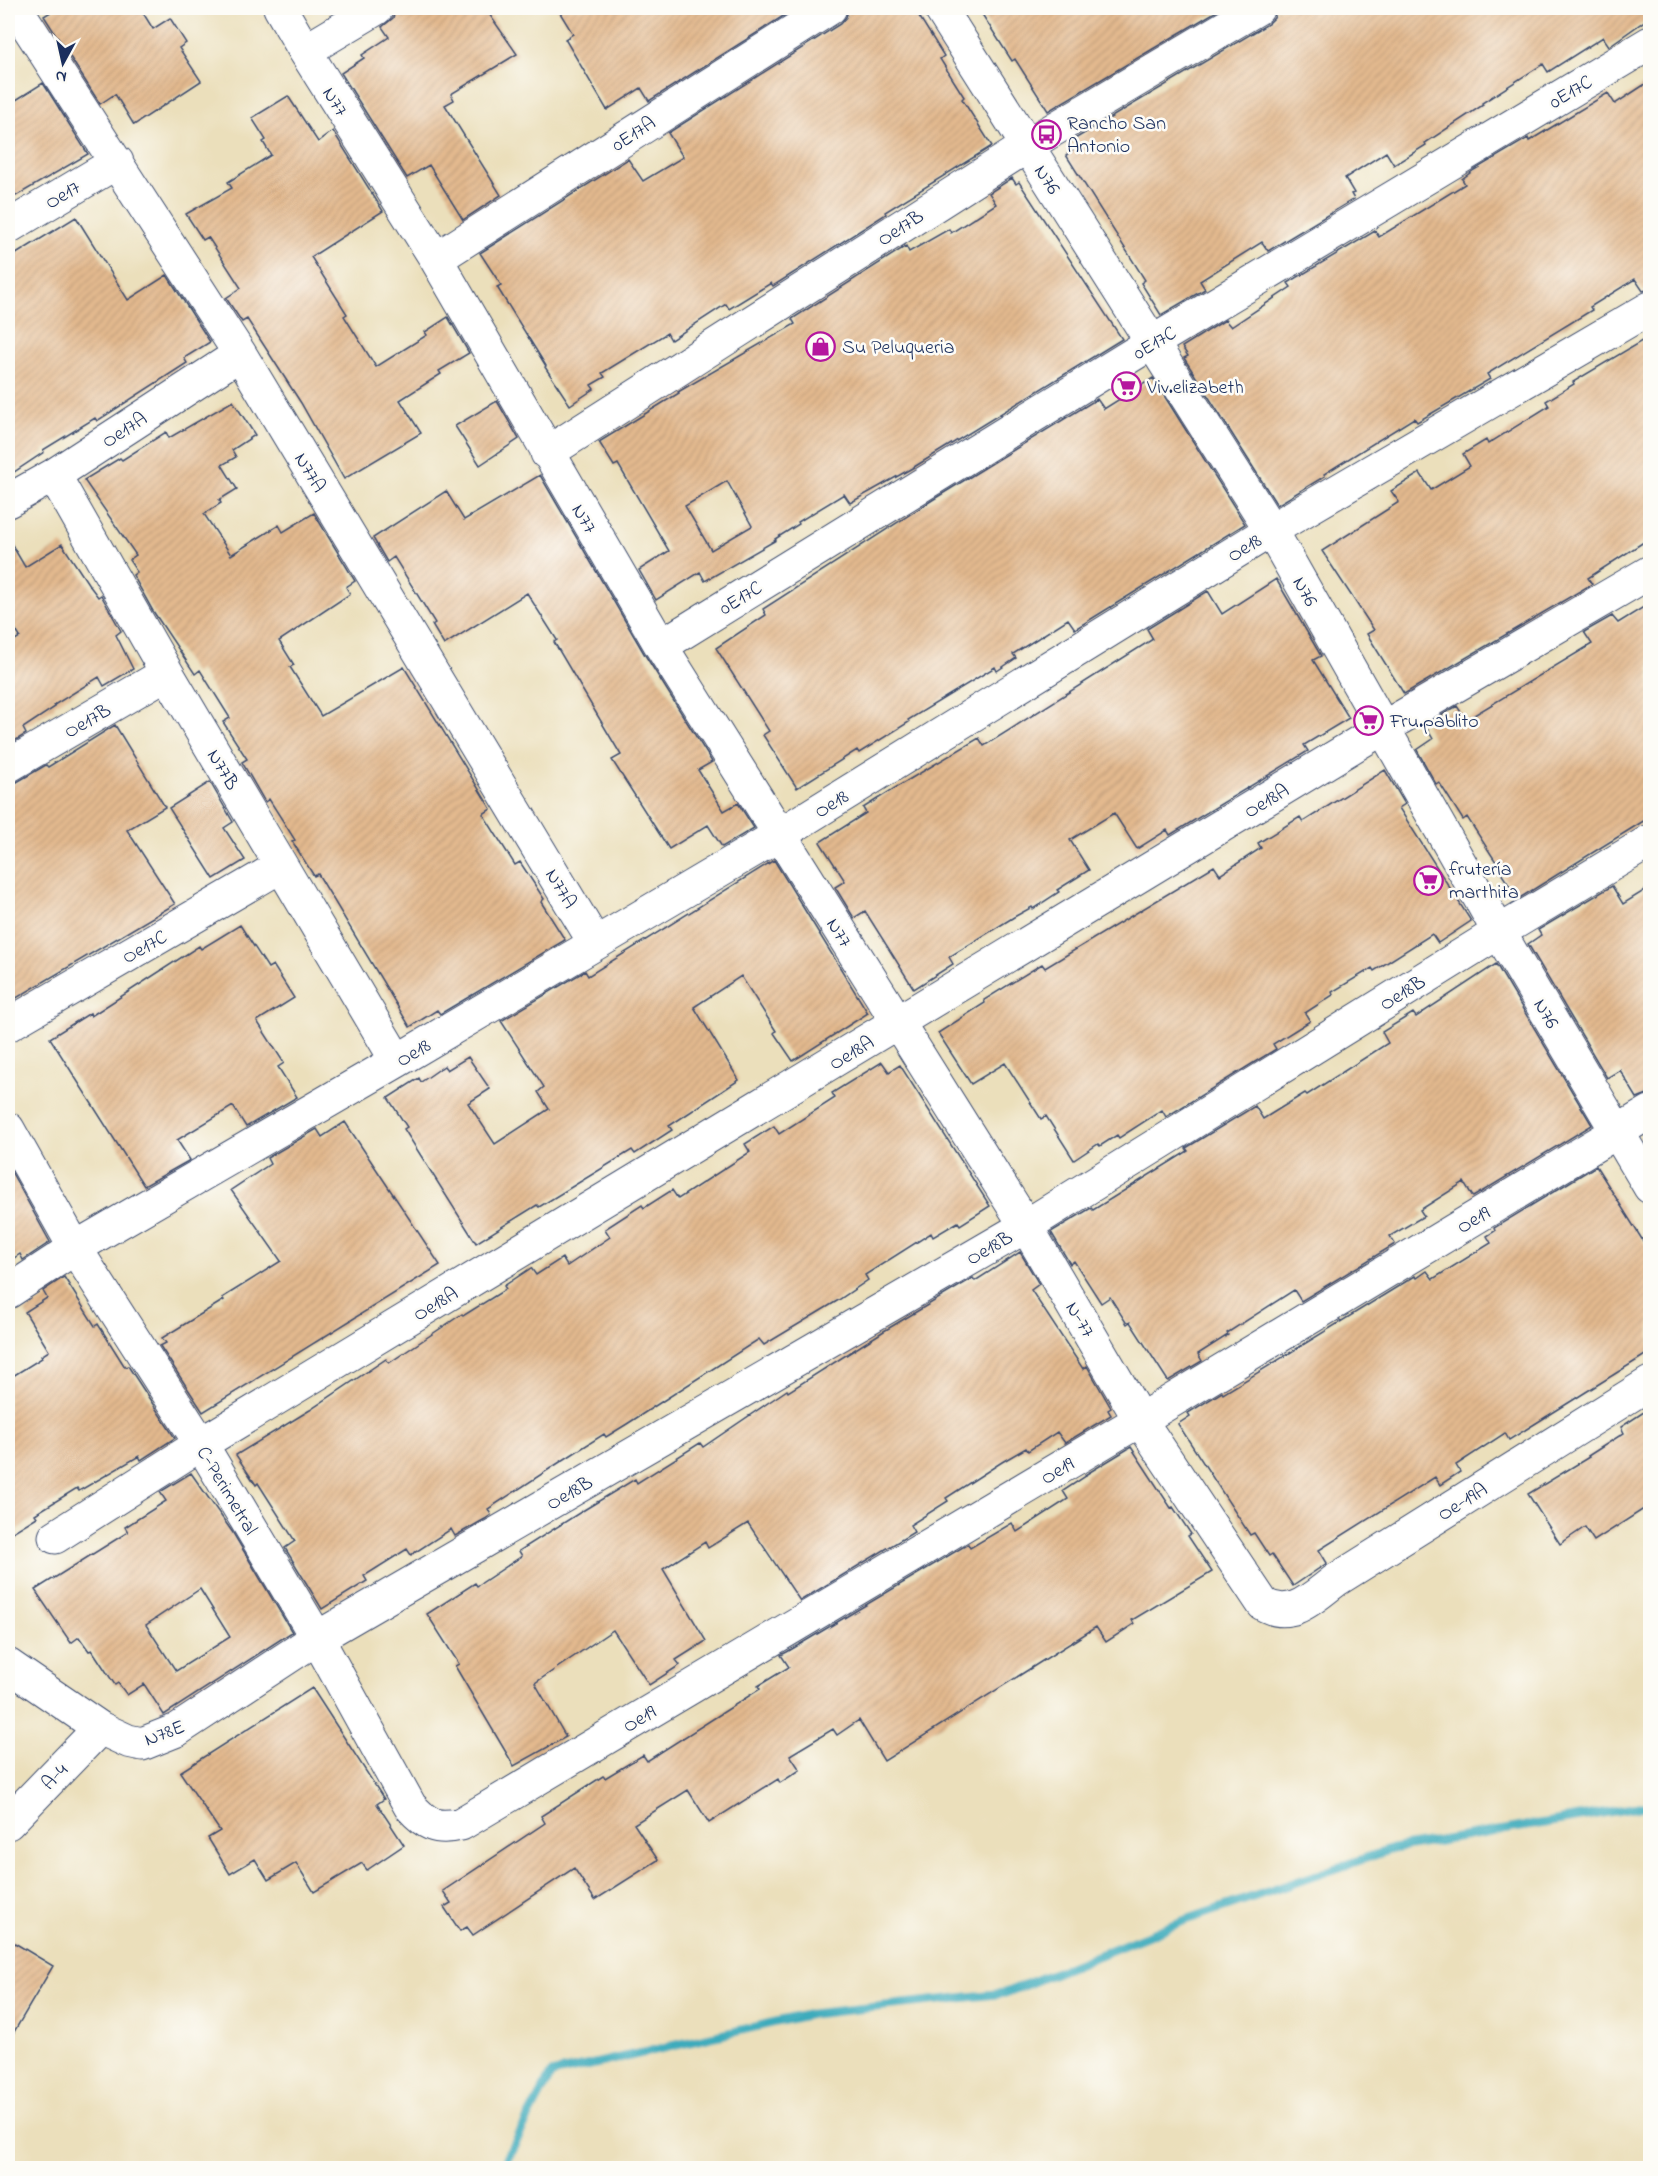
<svg xmlns="http://www.w3.org/2000/svg" width="1658" height="2176" font-family="'Indie Flower',sans-serif">
<defs>
<pattern id="building-hatch" width="6" height="6" patternUnits="userSpaceOnUse" patternTransform="scale(1.5)"><rect width="6" height="6" fill="#e3b98e"/><path d="M-1 1l2-2M0 6l6-6M5 7l2-2" fill="none" stroke="#c29f7d"/></pattern>
</defs>
<rect width="100%" height="100%" fill="#fdfcf7"/>
<filter id="ink" filterUnits="userSpaceOnUse"><feTurbulence type="fractalNoise" baseFrequency=".0167" numOctaves="2"/><feDisplacementMap in="SourceGraphic" scale="12" xChannelSelector="R" yChannelSelector="G"/><feConvolveMatrix kernelMatrix="1 2 1 2 8 2 1 2 1" color-interpolation-filters="sRGB"/></filter>
<filter id="wash" filterUnits="userSpaceOnUse"><feTurbulence type="fractalNoise" baseFrequency=".008" numOctaves="4" result="noise"/><feDisplacementMap in="SourceGraphic" scale="24" xChannelSelector="R" yChannelSelector="G"/><feGaussianBlur stdDeviation="1.35" result="paint"/><feColorMatrix in="noise" values="0 0 0 0 0 0 0 0 0 0 0 0 0 0 0 0 0 1.4 0 .05"/><feComposite in="paint" operator="in"/></filter>
<g filter="url(#wash)">
<rect width="100%" height="100%" fill="#ebdfbb"/>
<g fill="none" stroke-linecap="round" stroke-linejoin="round">
<path stroke="#3eabbc" stroke-width="9" d="M502,2168l49,-94 260,-60 194,-21 178,-72 209,-72 258,-44"/>
</g>
<g id="blocks">
<path fill="url(#building-hatch)" fill-rule="evenodd" d="M57,8h83l13,21 17,-11 16,25 -7,5 22,33 -67,44 -19,-31 -15,10 -56,-88z
M396,8h89l32,46 -66,40 3,6 -9,5 56,90 -38,25 -34,-55 -22,13 -66,-105 23,-15 -2,-3 27,-18 -7,-10 11,-9z
M557,8h239l-147,93 -8,-13 -34,22 -42,-71 8,-5z
M849,8h65l30,48 -4,3 24,38 -2,2 30,47 -107,66 1,2 -113,72 -2,-3 -42,26 -3,-5 -55,36 -4,-7 -65,40 3,4 -14,8 3,4 -24,16 -25,-38 1,-1 -49,-79 4,-2 -21,-32 148,-94 15,22 40,-24 -15,-24 172,-109 6,-7z
M978,8h244l-174,103 -33,-52 -3,2z
M1277,8h373v9l-41,29 -6,-9 -55,35 -5,-8 -61,39 1,2 -58,38 1,2 -32,20 -8,-13 -41,26 9,15 -3,1 3,5 -86,52 -6,-9 -62,39 5,8 -44,26 -20,-32 4,-3 -79,-125 7,-5 -5,-7 200,-119 6,-6z
M1650,81v208l-7,2 -8,-12 -45,28 2,3 -105,64 3,5 -73,43 -3,-4 -90,56 1,2 -48,29 -93,-147 4,-2 -6,-9 43,-27 6,7 60,-40 -3,-4 87,-52 4,6 86,-53 -3,-5 12,-9 54,-32 1,3 79,-48 7,11z
M43,83l45,71 -72,42 -8,-14v-77z
M288,96l30,46 15,-11 50,80 -72,46 36,57 -3,2 32,51 51,-32 -2,-3 23,-15 21,36 -30,18 2,3 -41,26 21,33 -77,46 -43,-76 -54,-84 -5,3 -16,-24 15,-10 -33,-51 -5,3 -17,-26 46,-26 -4,-6 43,-27 -8,-13 3,-2 -14,-22z
M1012,178l4,6 3,-2 103,157 -208,128 -64,36 -6,-9 -46,28 1,2 -24,15 1,1 -71,41 -5,-9 -44,28 -17,-30 30,-19 -51,-87 -4,2 -15,-24 80,-49 -1,-1 117,-68 -3,-5 114,-73 3,6 40,-23 2,4 45,-29 -7,-11zM727,481l25,45 -41,24 -26,-44z
M76,217l52,83 39,-25 43,67 -26,16 3,5 -90,58 -2,-3 -52,32 1,2 -36,24v-217z
M1650,336v202l-62,40 4,6 -188,110 -37,-60 7,-4 -52,-79 77,-49 -8,-11 29,-18 11,17 39,-24 -7,-12 23,-14 2,4 61,-38 -3,-5 28,-17 -1,-2z
M1153,378l92,146 -170,105 -7,-10 -55,35 3,4 -19,13 -2,-4 -87,53 1,2 -50,31 -2,-3 -60,38 -34,-53 6,-4 -53,-83 50,-33 -3,-6 171,-110 163,-100 7,10z
M233,401l22,34 -23,15 4,7 -14,8 15,24 -18,11 2,3 -17,11 27,41 48,-30 4,7 31,-19 41,68 -9,6 4,7 -71,47 15,24 -4,2 31,49 83,-49 87,142 -8,5 32,51 5,-3 24,37 -3,3 24,38 -125,74 -3,-4 -27,17 -92,-153 -4,2 -22,-35 3,-1 -26,-41 -4,3 -23,-40 5,-3 -24,-37 7,-4 -30,-48 -5,4 -42,-63 -20,-36 4,-3 -8,-12 7,-5 -52,-75 36,-22 2,2 44,-28 3,6z
M497,401l22,38 -39,26 -25,-39z
M540,475l105,180 67,107 -14,8 26,41 14,-8 16,25 -32,19 -14,-22 -39,24 -57,-89 9,-5 -67,-113 3,-2 -30,-47 -83,52 -12,-20 3,-2 -41,-66 -7,5 -14,-24 73,-47 18,29z
M8,538l17,29 37,-23 27,41 9,12 3,-2 20,36 -5,4 17,34 -29,17 -5,-9 -45,28 1,2 -32,21 3,6 -18,11v-101l12,-7 -12,-20z
M1276,579l45,77 -8,4 36,58 -45,27 4,6 -138,84 -3,-5 -30,19 -23,-36 -44,27 19,30 -32,20 2,2 -26,17 -1,-2 -18,10 -65,40 4,7 -39,25 -49,-78 -11,7 -19,-31 10,-6 -25,-39 46,-29 -3,-5 32,-20 84,-50 5,8 169,-107 -6,-10 61,-38 14,23z
M1650,603v214l-132,82 -19,-29 1,-2 -33,-51 -4,3 -24,-38 -3,2 -19,-34 16,-11 -8,-14 32,-19 9,14 126,-76 -8,-12 28,-16 6,7z
M115,725l50,82 -38,23 48,74 -167,99v-218l9,-3 29,-17 2,2z
M1385,770l20,34 -6,4 72,113 -33,22 -6,-9 -58,37 -2,-3 -40,24 1,3 -28,18 5,8 -37,23 3,5 -110,68 -4,-7 -43,28 -2,-3 -17,11 -2,-2 -24,16 -28,-44 -5,3 -36,-56 -34,21 -33,-51 47,-30 -1,-3 58,-36 3,4 169,-102 6,9 41,-27 -3,-5 42,-26 3,5z
M210,782l23,40 -9,6 21,32 -31,19 -45,-71z
M774,860l94,153 -75,48 -19,-28 2,-2 -35,-55 -47,31 45,73 -70,46 3,4 -37,24 -3,-4 -93,57 -2,-2 -61,38 -72,-114 3,-2 -19,-29 31,-20 2,4 23,-16 3,4 21,-13 22,32 -22,14 27,41 54,-35 -11,-17 6,-5 -43,-66 84,-50 3,5z
M1612,886l11,18 27,-17v206l-13,5 -17,-28 -13,8 -79,-134 13,-9 -3,-5z
M240,925l28,43 5,-3 21,33 -37,23 27,42 -6,4 19,30 -51,30 -13,-21 -56,34 13,20 -46,26 -94,-148 40,-25 1,3 108,-70 2,3z
M1496,964l96,161 -119,72 -9,-15 -44,28 4,6 -34,20 5,8 -94,57 -7,-11 -67,43 1,2 -30,19 4,7 -34,20 -38,-59 -3,2 -17,-27 -9,6 -27,-42 -4,3 -19,-32 40,-24 2,2 95,-59 -2,-3 69,-42 8,13 42,-26 2,2 81,-52 -6,-11 31,-19 3,4z
M882,1062l7,10 11,-7 90,141 -30,19 -2,-3 -25,15 -2,-4 -66,42 3,5 -31,21 -73,44 -5,-6 -132,85 -21,13 -2,-3 -47,30 -69,45 3,6 -6,4 -30,17 -4,-7 -40,26 -4,-6 -43,27 3,5 -45,28 -37,-61 10,-7 -37,-58 -2,2 -20,-30 74,-45 76,-51 3,4 73,-49 1,2 43,-27 -2,-3 27,-18 5,7 26,-17 5,8 43,-29 -5,-8 37,-24 2,3 28,-18 6,9 72,-47 -5,-8 29,-18 5,8 56,-36 -3,-5z
M345,1122l95,143 -237,147 -43,-66 6,-3 -4,-5 62,-38 -2,-2 59,-37 -50,-71 39,-26 -3,-6 50,-29 5,8z
M8,1166l42,76 -27,18 -3,-6 -12,8z
M1596,1166l54,86v100l-141,88 -4,-7 -49,32 4,7 -20,13 -5,-8 -116,73 8,13 -34,23 -21,-32 -3,2 -15,-23 -4,2 -72,-111 12,-8 -2,-3 34,-21 1,2 192,-118 2,2 10,-7 6,8 58,-36 -4,-7 8,-5 -1,-3z
M1020,1252l19,32 -8,6 52,79 4,-3 24,42 -3,2 3,5 -46,28 -8,-11 -29,19 -2,-3 -24,14 -56,36 2,3 -38,24 4,7 -114,69 -52,-78 -40,25 -3,-6 -42,27 43,72 -30,19 4,5 -31,20 -36,-55 -78,53 31,54 -52,29 -59,-100 4,-2 -32,-50 48,-31 2,3 45,-30 -3,-5 65,-41 51,-31 2,4 63,-40 3,4 84,-57 1,2 96,-61 89,-53 2,3z
M64,1277l31,49 3,-2 27,43 3,-1 47,72 -34,22 -2,-4 -60,35 -2,-3 -42,26 2,3 -29,18v-156l34,-21 -1,-2 8,-5 -24,-39 22,-14 -4,-7z
M1650,1408v97l-56,36 -9,-14 -25,17 -32,-50 61,-37 -1,-1 36,-23 -3,-6z
M1131,1447l40,61 2,-1 18,27 -3,2 24,36 -80,48 2,4 -28,18 -10,-15 -212,134 -25,-41 -22,15 -4,-6 -43,26 10,15 -20,13 -2,-4 -69,44 -21,-33 -54,34 24,36 -63,40 -21,-32 -101,67 -6,-8 -7,4 -16,-24 7,-4 -8,-12 102,-68 -4,-7 62,-40 2,2 38,-23 4,6 113,-72 -2,-3 31,-19 -8,-12 6,-3 181,-108 2,4 42,-25 5,9 51,-33 -5,-8 23,-15 -1,-1z
M191,1473l42,60 59,99 -128,83 -20,-31 -17,11 -9,-12 -3,2 -23,-35 -3,1 -10,-14 -8,6 -36,-53 93,-58 -3,-5 41,-26 -6,-9zM200,1589l30,48 -54,34 -30,-46z
M312,1688l72,111 -7,5 27,41 -37,25 -5,-7 -48,29 -18,-29 -28,17 -13,-21 -25,15 -22,-36 12,-7 -40,-59z
M8,1939l45,27 -45,76z"/>
</g>
</g>
<g filter="url(#ink)">
<use href="#blocks" fill-opacity="0" stroke="#3a496c" stroke-width="1.5"/>
<g fill="none" stroke-linecap="round" stroke-linejoin="round">
<defs>
<path id="minor" d="M16,8l224,346 355,589
M280,8l25,43 131,208 225,387 365,580 114,194 123,184c29,17 50,-7 73,-24l314,-197
M940,8l331,522 228,402 151,255
M305,51l72,-43
M8,227l109,-65
M436,259l394,-251
M547,453l499,-319 212,-126
M54,475l113,198 230,388
M8,501l46,-26 186,-121
M661,646l492,-304 497,-299
M8,766l159,-93
M8,1025l273,-159
M8,1129l67,119 126,196 116,194 93,168c17,19 26,24 51,18l679,-404 510,-308
M8,1292l67,-44 322,-187 382,-226 492,-305 379,-222
M55,1537l146,-93 1182,-716 267,-156
M8,1665l92,63 28,13 14,3 35,-14 140,-92 709,-412 473,-294 151,-91
M8,1823l92,-95"/>
</defs>
<use href="#minor" stroke="#3a496c" stroke-width="35"/>
<use href="#minor" stroke="#fff" stroke-width="33"/>
</g>
</g>
<defs>
<symbol id="bus-ring" viewBox="-11 -11 22 22"><circle r="9.5" fill="#fdfcf7" stroke="#b5179e" stroke-width="1.5"/><path d="M-5-6H5V4H4V6H2V4H-2V6H-4V4H-5ZM-3.5-4V0h7V-4ZM-3.5 1.2v1.5H-2V1.2ZM2 1.2v1.5H3.5V1.2Z" fill="#b5179e"/></symbol>
<symbol id="shop-ring" viewBox="-11 -11 22 22"><circle r="9.5" fill="#fdfcf7" stroke="#b5179e" stroke-width="1.5"/><path d="M-5-2.5h2.3a2.7 3.5 0 0 1 5.4 0H5L5.5 6h-11ZM-1.5-2.5h3a1.5 2.3 0 0 0-3 0Z" fill="#b5179e"/></symbol>
<symbol id="supermarket-ring" viewBox="-11 -11 22 22"><circle r="9.5" fill="#fdfcf7" stroke="#b5179e" stroke-width="1.5"/><path d="M-6-5.5h2.5l.6 2H6L4.5 2H-2.5L-4.4-4H-6ZM-1.5 3.2a1.3 1.3 0 1 0 .1 0ZM3 3.2a1.3 1.3 0 1 0 .1 0Z" fill="#b5179e"/></symbol>
</defs>
<g fill-rule="evenodd">
<use href="#bus-ring" x="1030" y="118" width="33" height="33"/>
<use href="#shop-ring" x="804" y="330" width="33" height="33"/>
<use href="#supermarket-ring" x="1110" y="370" width="33" height="33"/>
<use href="#supermarket-ring" x="1352" y="704" width="33" height="33"/>
<use href="#supermarket-ring" x="1412" y="864" width="33" height="33"/>
</g>
<g text-anchor="middle" stroke-width="5" stroke-linejoin="round" paint-order="stroke">
<g font-size="20" fill="#1b2f5e" stroke="#fdfcf7">
<text transform="translate(1570 91) rotate(-31)" y="7">0E17C</text>
<text transform="translate(336 101) rotate(58)" y="7">N77</text>
<text transform="translate(633 133) rotate(-33)" y="7">0E17A</text>
<text transform="translate(1048 179) rotate(57)" y="7">N76</text>
<text transform="translate(62 194) rotate(-31)" y="7">Oe17</text>
<text transform="translate(900 227) rotate(-33)" y="7">Oe17B</text>
<text transform="translate(1154 342) rotate(-31)" y="7">0E17C</text>
<text transform="translate(124 429) rotate(-33)" y="7">Oe17A</text>
<text transform="translate(311 472) rotate(59)" y="7">N77A</text>
<text transform="translate(585 518) rotate(59)" y="7">N77</text>
<text transform="translate(1244 547) rotate(-32)" y="7">Oe18</text>
<text transform="translate(1306 591) rotate(61)" y="7">N76</text>
<text transform="translate(740 597) rotate(-32)" y="7">0E17C</text>
<text transform="translate(87 720) rotate(-30)" y="7">Oe17B</text>
<text transform="translate(224 769) rotate(59)" y="7">N77B</text>
<text transform="translate(1266 800) rotate(-31)" y="7">Oe18A</text>
<text transform="translate(831 803) rotate(-32)" y="7">Oe18</text>
<text transform="translate(562 888) rotate(59)" y="7">N77A</text>
<text transform="translate(840 932) rotate(58)" y="7">N77</text>
<text transform="translate(144 946) rotate(-30)" y="7">Oe17C</text>
<text transform="translate(1402 992) rotate(-32)" y="7">Oe18B</text>
<text transform="translate(1547 1013) rotate(59)" y="7">N76</text>
<text transform="translate(413 1052) rotate(-31)" y="7">Oe18</text>
<text transform="translate(851 1052) rotate(-31)" y="7">Oe18A</text>
<text transform="translate(1473 1219) rotate(-31)" y="7">Oe19</text>
<text transform="translate(989 1247) rotate(-30)" y="7">Oe18B</text>
<text transform="translate(435 1303) rotate(-31)" y="7">Oe18A</text>
<text transform="translate(1081 1319) rotate(59)" y="7">N-77</text>
<text transform="translate(1057 1470) rotate(-31)" y="7">Oe19</text>
<text transform="translate(228 1490) rotate(59)" y="7">C-Perimetral</text>
<text transform="translate(569 1492) rotate(-30)" y="7">Oe18B</text>
<text transform="translate(1462 1501) rotate(-32)" y="7">Oe-19A</text>
<text transform="translate(639 1718) rotate(-31)" y="7">Oe19</text>
<text transform="translate(164 1732) rotate(-21)" y="7">N78E</text>
<text transform="translate(54 1776) rotate(-46)" y="7">A-4</text>
</g>
<g font-size="20" fill="#1b2f5e" stroke="#fdfcf7" text-anchor="start">
<text x="1067" y="129">Rancho San<tspan x="1067" dy="23">Antonio</tspan></text>
<text x="842" y="353">Su Peluqueria</text>
<text x="1147" y="393">Viv.elizabeth</text>
<text x="1390" y="727">Fru.pablito</text>
<text x="1449" y="875">frutería<tspan x="1449" dy="23">marthita</tspan></text>
</g>
</g>
<rect width="1658" height="2176" fill="none" stroke="#fdfcf7" stroke-width="30"/>
<g transform="translate(63 63) rotate(188)" stroke="#fdfcf7" stroke-width="4.5" paint-order="stroke">
<path d="M0-4.5L10 22L0 15L-10 22Z" fill="#1b2f5e"/>
<text y="-9" font-size="16" font-weight="bold" text-anchor="middle" fill="#1b2f5e">N</text>
</g>
</svg>
